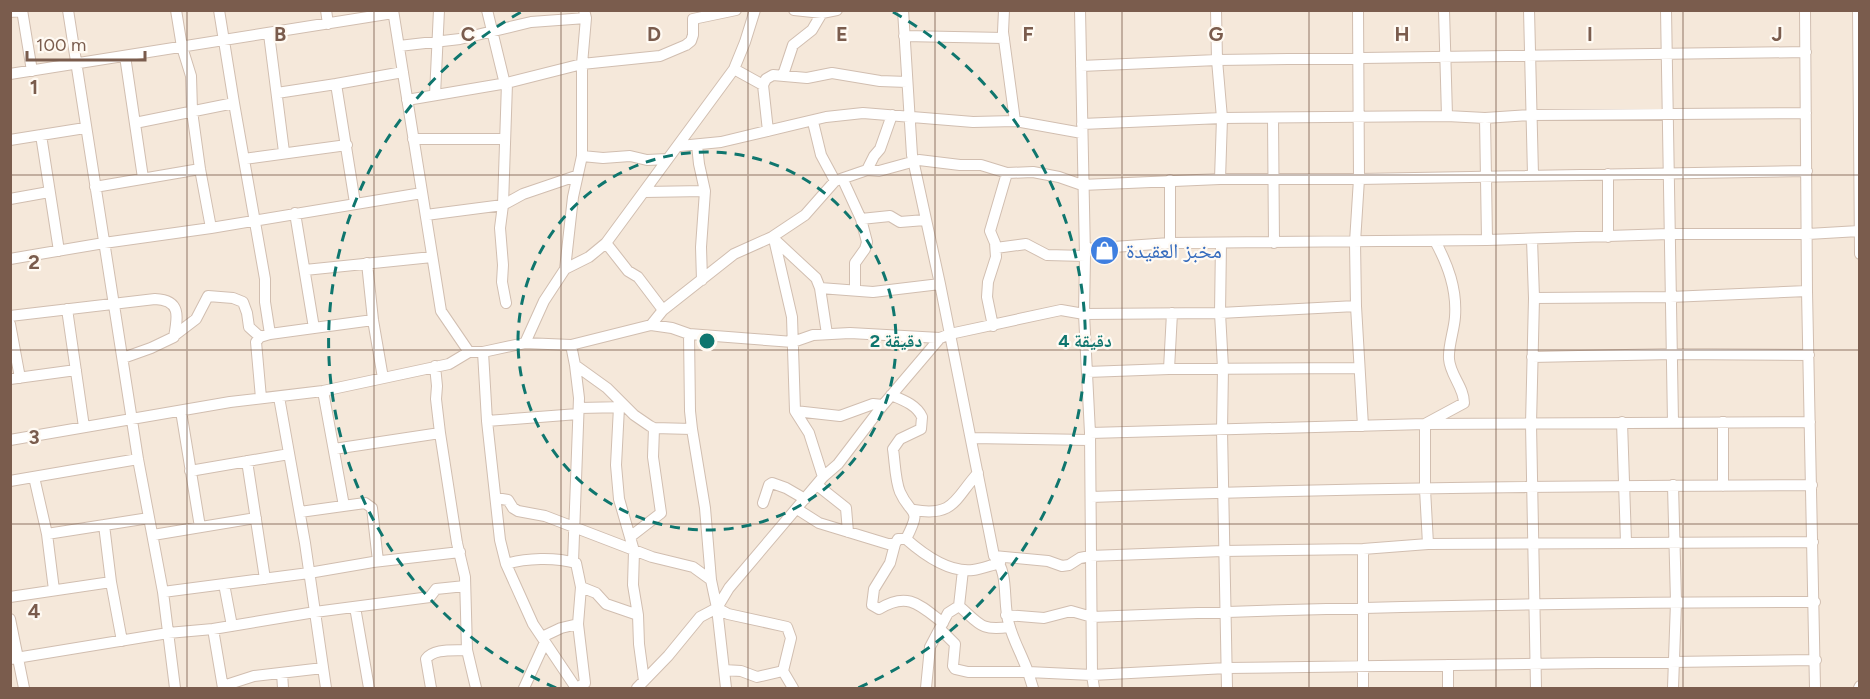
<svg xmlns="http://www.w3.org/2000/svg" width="1870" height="699" font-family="Figtree,'Noto Naskh Arabic',sans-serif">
<rect width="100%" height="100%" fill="#fdf6ec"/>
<path fill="#f5e8da" d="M11,11h1848v677h-1848z"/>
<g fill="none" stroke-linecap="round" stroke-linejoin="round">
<defs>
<path id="minor" d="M22,10l10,61
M68,10l70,449 25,133 12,96
M176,10l6,37 9,29 1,35 8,58 11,59
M219,10l15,93
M326,10l2,14
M393,10l48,301 28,41
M487,10l17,70 3,3 -4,122 -3,23 3,37 -1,17 4,21
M794,10l28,3 15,-3
M903,10l9,145 28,129 54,272c16,18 8,46 15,68 4,16 13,31 19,48l64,3 135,-7 589,-8
M1004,10l-1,22 12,89
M1080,10l5,246 -1,58 6,119 2,242 2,13
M1216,10l1,50 5,58 -2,61
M1358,10l1,169 -4,63 1,64 7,120
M1444,10l3,106
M1529,10l4,165
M1666,10l7,412
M1805,10l2,281 8,397
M1858,10l2,244
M10,12l12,-1
M269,34l15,118
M904,36l100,2
M399,46l61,-7 71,-17 55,-4
M125,56l18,122
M1081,66l136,-6 589,-8
M734,69l29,16
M10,74l383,-61
M783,75l10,-30 19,-15 10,-17
M336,84l67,-12
M277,93l59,-9 19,119
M435,95l4,-85
M407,100l100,-17 75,-19 78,-8 26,-11 5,-4 2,-6v-16l43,-9
M1273,118l1,125
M1485,118l2,122
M813,122l8,33 14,26
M135,123l99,-20 31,176v23l5,32 -10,3 -4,5 5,56
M1082,124l140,-6 225,-2 38,2 46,-3 275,-2
M768,131l-5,-46 3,-6 7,-4 34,3 25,-5 48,8 27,1
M41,135l18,116
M413,139h92
M10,140l75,-12
M697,145l2,19 6,27 -4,56 1,33
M680,146l41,-4 105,-25 37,-4 110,9 42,-1 67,12
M582,156l21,2 27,-2 17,4 20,-1
M244,159l103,-14
M867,170l7,-14 6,-7 12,-34
M1608,174v63
M843,180l18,39 6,23 -2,7 -10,14v27
M1170,180v63
M95,187l105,-18
M644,192l61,-1
M10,199l39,-7
M426,215l77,-10 20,-11 53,-18
M861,219l29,-3 10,6 25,-2
M774,239l18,78 3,94 14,22 14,44
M774,239l42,39 4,10 53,4 67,-8
M1532,239l2,59 -3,126 5,264
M606,243l22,28 10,6 25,33
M1221,243l-1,70 3,55 -1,62 5,258
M996,248l30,-4 21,11 38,1
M1085,249l85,-6 317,-3 182,-6h139l51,-3
M10,259l94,-16 107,-15 211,-35
M367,263l6,57 10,58
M565,269l8,-72 9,-41v-92l4,-46 -2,-8
M305,270l127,-13
M820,288l7,46
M1534,298l136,-1 137,-6
M67,309l17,118
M10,316l145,-17c26,1 23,17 19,38l-23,11 -28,10
M10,324l10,54
M651,325l12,-15 71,-56 38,-17 33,-22 30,-34 32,-11 12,1 40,-11 41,5h21l26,8 26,-1 26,5 23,8 138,-6h139l448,-8
M993,326l-6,-29 1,-15 8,-25 -1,-14 -5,-12 17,-58
M314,328l59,-8
M270,334l44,-6 -19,-115
M689,334l1,77 2,18
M175,335l21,-16 12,-23 25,2 10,4 4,11 2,14 11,10
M525,343l46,2 80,-20 21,3 17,6 104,8 20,-7 37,-2 90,5 10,-4 111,-24 23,4 136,-1 136,-7
M571,345l4,20 32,23 27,27 16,11 4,2 38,1 13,79 6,72 6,28 9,80
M483,352l4,69 13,119 6,24 27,60 43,64
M1532,357l141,-3 136,1
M435,366l2,20 -1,13 4,34 17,110 8,34 2,73 9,38
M1169,369l3,-56
M1087,372l82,-3 189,-1
M10,379l66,-9
M323,391l21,115
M891,395c12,5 26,10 31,22l-1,12 -21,10 -7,10c2,13 2,31 7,43 11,25 23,14 6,47
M279,397l26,146 21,145
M619,407l-3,58 3,34 15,52 -1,34 5,30 1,29 5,37
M579,408l47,-1
M181,411l19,116
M795,411l45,5 33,-12 10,1
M487,421l91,-7
M1622,422l4,120
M1723,422v64
M1090,433l335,-9 385,-2
M971,438l118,2
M10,440l220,-38 93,-11 126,-27 20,-12h14l42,-9 19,-42 21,-32 24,-12 17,-14 128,-174 11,-27 10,-32
M334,449l106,-16
M247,461l18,118
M190,471l99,-17
M34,477l13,57 7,56
M10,481l128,-22
M817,485l29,23 2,24
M1091,497c240,-9 480,-11 721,-12
M496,498l12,2 5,8 5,3 27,5 107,41 41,10 18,13
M763,503l6,-18 3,-2 14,5 19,11
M797,509l22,14 69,21h7l3,-5h8c17,15 42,34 67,31 9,-1 18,-5 27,-7
M914,510c41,7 41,-12 64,-37
M300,512l65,-9 7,5 6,53
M104,525l7,57
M47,534l102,-16
M153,535l103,-17
M630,537l31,-24 -8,-56 1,-29
M895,544l-5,19 -16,26 -2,16 7,4c29,-18 41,-4 64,14
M1428,544l-3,-55v-65l39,-21c0,-16 -14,-28 -15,-44 -1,-13 5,-28 6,-42 2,-28 -7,-52 -20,-76
M994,556l54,5 14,5 7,-1 11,-7 10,-2 133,-5 140,-2 65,-5 385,-2
M573,562l6,-164 -4,-33
M506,564c20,-6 49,-7 70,-1l5,24 15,6 10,11 32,11
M224,584l8,42
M163,592l146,-19 64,-11 87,-10
M10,597l101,-15 11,59
M959,606c21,18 21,25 50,21
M355,607l14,81
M717,608l11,6 59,13 4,11 -8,33 10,17
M1006,615l38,3 27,-7 21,6c240,-10 482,-15 723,-15
M10,619l14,69
M213,629l10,59
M940,629l15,15 -2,22 2,3 13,3h60l5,16
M542,637l19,-9 17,-4
M10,659l158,-26 45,-4 102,-17 115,-15 6,-8 29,-3
M1448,665v23
M724,670l17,1 16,6 26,-6
M282,673l1,15
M223,686l31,-10 69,-8
M431,688l-5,-29c8,-11 28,-8 41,-9
M524,688l21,-46
M577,688l8,-5 -7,-59 3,-37
M637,688l31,-32 32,-39 17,-9 12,-20 94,-111 15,-13 45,-59 57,-67
M926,688l4,-41 18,-34 11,-7 4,-36
M1363,688v-139
M1673,688l3,-86 -3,-117
M1859,688l1,-2"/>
</defs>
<use href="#minor" stroke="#d1beb0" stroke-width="12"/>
<use href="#minor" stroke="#fff" stroke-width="10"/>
</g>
<path fill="none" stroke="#7a5c4d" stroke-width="1.5" stroke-opacity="0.55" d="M187,10v678M374,10v678M561,10v678M748,10v678M935,10v678M1122,10v678M1309,10v678M1496,10v678M1683,10v678M10,175h1850M10,350h1850M10,524h1850"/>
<g fill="none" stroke="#0f766e" stroke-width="3" stroke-dasharray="10 8">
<circle cx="707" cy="341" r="189"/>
<path d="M556 688A378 378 0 0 1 521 12M893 12A378 378 0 0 1 858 688"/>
</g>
<defs>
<symbol id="shop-disc" viewBox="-11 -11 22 22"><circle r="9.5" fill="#3f7fe0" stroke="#fffaf3"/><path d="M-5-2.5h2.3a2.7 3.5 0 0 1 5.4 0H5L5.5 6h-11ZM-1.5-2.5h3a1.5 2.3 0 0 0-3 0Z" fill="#fff"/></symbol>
</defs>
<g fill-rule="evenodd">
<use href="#shop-disc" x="1088" y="234" width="33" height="33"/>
</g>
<g text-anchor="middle" stroke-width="4.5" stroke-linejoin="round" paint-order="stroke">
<g font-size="21" fill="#366cbe" stroke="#fffaf3" text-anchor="start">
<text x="1126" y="258">مخبز العقيدة</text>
</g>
</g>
<g font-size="20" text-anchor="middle" font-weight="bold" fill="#7a5c4d" stroke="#fffaf3" stroke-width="4.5" stroke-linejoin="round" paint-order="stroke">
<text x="280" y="41">B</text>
<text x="468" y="41">C</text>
<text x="654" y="41">D</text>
<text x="842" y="41">E</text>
<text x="1028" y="41">F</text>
<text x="1216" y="41">G</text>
<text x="1402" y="41">H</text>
<text x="1590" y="41">I</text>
<text x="1777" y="41">J</text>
<text x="34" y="94">1</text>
<text x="34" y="269">2</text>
<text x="34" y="444">3</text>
<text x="34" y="618">4</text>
</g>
<circle cx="707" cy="341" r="9" fill="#0f766e" stroke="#fffaf3" stroke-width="3"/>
<g font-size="18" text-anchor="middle" font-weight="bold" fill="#0f766e" stroke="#fffaf3" stroke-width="4.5" stroke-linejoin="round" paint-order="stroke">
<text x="896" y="347">2 دقيقة</text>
<text x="1085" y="347">4 دقيقة</text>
</g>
<rect width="1870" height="699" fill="none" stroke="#7a5c4d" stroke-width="24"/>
<path d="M27 51v9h118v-9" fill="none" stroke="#7a5c4d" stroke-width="3"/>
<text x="36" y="51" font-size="18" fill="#7a5c4d" stroke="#fffaf3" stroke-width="4.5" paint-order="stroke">100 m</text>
</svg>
